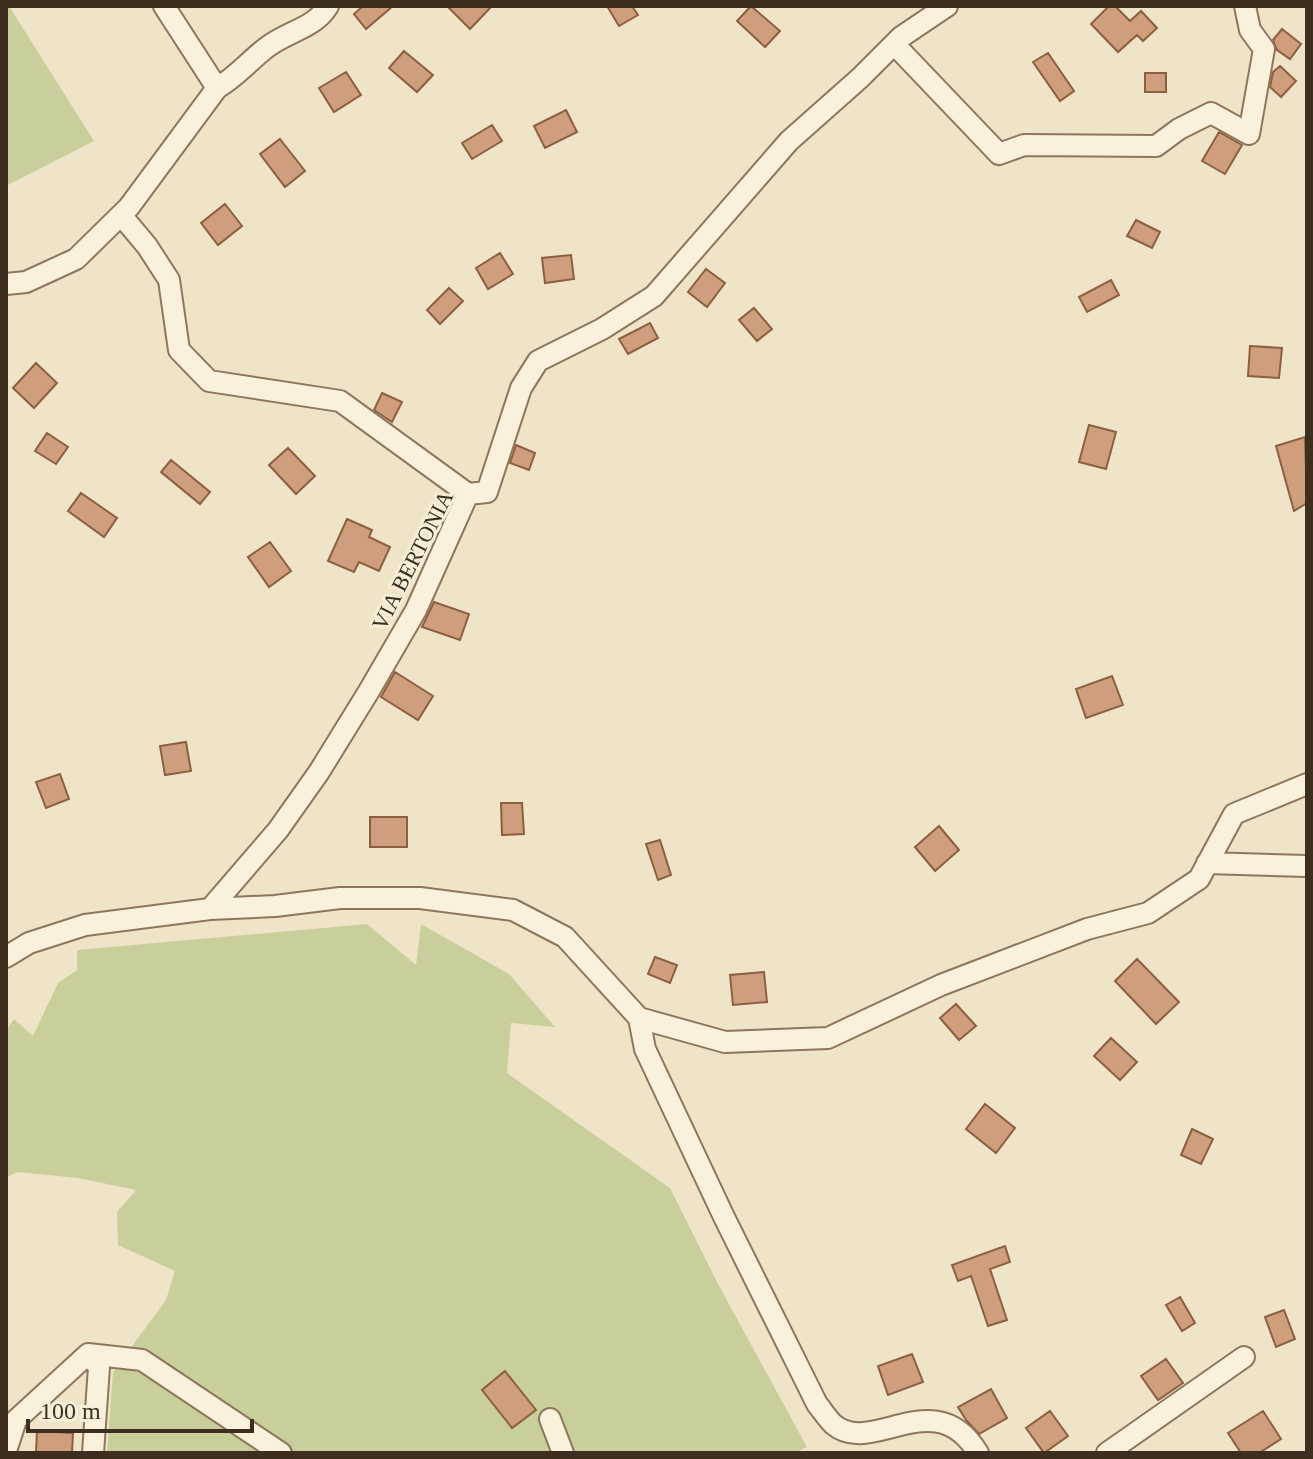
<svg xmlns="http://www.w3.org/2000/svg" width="1313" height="1459" font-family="'Times New Roman',serif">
<rect width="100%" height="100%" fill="#f0e4c8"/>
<path fill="#c9cf9b" d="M6,6h3l85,135 -88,45z
M367,924l49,41 5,-41 88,50 46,53 -44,-4 -4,50 163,115 49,98 88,161 -12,6h-688l6,-81 53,-72 9,-29 -57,-26 -1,-33 19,-22 -58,-12 -61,-6 -11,6v-147l8,-12 19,17 25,-53 19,-13v-20z"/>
<path fill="#cf9f7d" stroke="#8d5f41" stroke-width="2" d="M363,6h30l-27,23 -12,-15z
M447,6h45l-22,23z
M607,6h25l6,9 -19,11z
M751,6l29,25 -15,16 -28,-26z
M1109,6h6l15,15 11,-10 16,17 -14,13 -6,-6 -19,17 -27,-28z
M1282,29l19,15 -11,15 -13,-9 -4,-10z
M404,51l29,24 -16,17 -28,-24z
M1048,53l26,38 -14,10 -27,-39z
M1280,66l16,15 -15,16 -11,-10 3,-15z
M346,72l15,23 -27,17 -15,-24z
M1145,73h21v19h-21z
M566,110l11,22 -32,16 -11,-22z
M492,125l10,16 -30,18 -10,-16z
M1219,132l23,13 -17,29 -23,-13z
M280,139l25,32 -20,16 -25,-33z
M225,204l17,22 -24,19 -17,-22z
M1136,220l24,12 -8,16 -25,-12z
M500,253l13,21 -25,15 -12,-21z
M571,255l3,24 -29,4 -3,-25z
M706,269l19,14 -18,24 -19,-15z
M1111,280l8,15 -32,17 -8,-15z
M449,288l14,13 -23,23 -13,-14z
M754,308l18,21 -15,12 -18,-21z
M650,323l8,15 -30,16 -9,-15z
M1250,346l32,2 -3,30 -31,-2z
M36,363l21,20 -23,25 -21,-20z
M382,393l20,9 -10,20 -18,-12z
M1089,425l27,7 -10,37 -27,-7z
M47,433l21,14 -12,17 -21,-13z
M1305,437l2,66 -13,8 -18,-65z
M516,445l19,8 -6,17 -19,-7z
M288,448l27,28 -19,18 -27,-29z
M171,460l39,32 -10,12 -39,-32z
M81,493l36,25 -13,19 -36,-26z
M347,519l25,11 -3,7 21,10 -11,24 -20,-9 -5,10 -26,-11z
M270,542l21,29 -22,16 -21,-30z
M434,602l35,12 -9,26 -38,-13z
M395,672l38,24 -15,24 -37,-23z
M1112,676l11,29 -37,13 -10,-29z
M186,742l5,29 -26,4 -5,-29z
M60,774l9,25 -23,9 -10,-26z
M501,803h21l2,31 -22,1z
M370,817h37v30h-37z
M939,826l20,24 -24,21 -20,-24z
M660,840l11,35 -13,5 -12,-36z
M655,957l22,8 -7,18 -22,-9z
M1137,959l42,43 -23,22 -41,-43z
M764,972l3,30 -34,3 -3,-30z
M956,1004l20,22 -17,14 -19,-22z
M1111,1038l26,24 -17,18 -26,-24z
M985,1104l30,24 -19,25 -30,-24z
M1192,1129l21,10 -12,25 -20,-9z
M1005,1246l5,16 -20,7 17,51 -19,6 -17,-50 -13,5 -6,-16z
M1180,1297l15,26 -13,8 -16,-26z
M1284,1310l11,29 -19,8 -11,-30z
M912,1354l11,28 -35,13 -10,-29z
M1166,1359l17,24 -25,17 -17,-24z
M505,1371l31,39 -24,18 -30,-38z
M991,1389l16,29 -28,16 -13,-14 -8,-13z
M1050,1411l18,25 -24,17 -18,-25z
M1263,1411l18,28 -22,14h-18l-13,-20z
M37,1431l36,2 -1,20h-36z"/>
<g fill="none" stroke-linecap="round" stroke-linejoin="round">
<defs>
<path id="minor" d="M164,6l53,82
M894,44l105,110 25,-9 132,1 23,-17 32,-16 38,21 15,-85 -14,-19 -5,-24
M121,215l26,31 22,34 10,70 30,31 131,20 128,93
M6,284l20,-2 50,-23 53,-52 88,-119c19,-11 32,-27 49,-40 21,-17 48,-19 62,-42
M1207,863l100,3
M210,909l68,-79 41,-58 50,-81 47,-81 52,-116 19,-2 34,-104 17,-27 64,-32 52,-33 135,-155 71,-63 41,-41 46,-31
M6,957l23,-14 56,-18 125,-16 65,-3 65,-8h80l93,12 52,27 74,81 6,31 79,168 93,187c5,6 10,14 16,20 38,34 102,-43 145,29
M639,1018l86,24 103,-4 113,-53 146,-56 61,-16 51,-34 35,-65 73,-30
M88,1354l54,6 139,93
M550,1419l13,34
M6,1451l10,-31 72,-66 11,13 -6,86
M1107,1453l137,-96"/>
</defs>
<use href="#minor" stroke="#8d765c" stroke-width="24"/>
<use href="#minor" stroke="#faf1dc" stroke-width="20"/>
</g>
<g text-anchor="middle" stroke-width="6" stroke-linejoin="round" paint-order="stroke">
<g font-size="22" fill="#3d2e20" stroke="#f7eed8">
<text transform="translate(412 560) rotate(-63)" y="8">VIA BERTONIA</text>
</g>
</g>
<rect width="1313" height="1459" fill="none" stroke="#3d2e20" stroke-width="16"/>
<path d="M28 1419v12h224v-12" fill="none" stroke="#3d2e20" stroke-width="4"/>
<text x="40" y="1419" font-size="24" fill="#3d2e20" stroke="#f7eed8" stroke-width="6" paint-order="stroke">100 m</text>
</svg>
